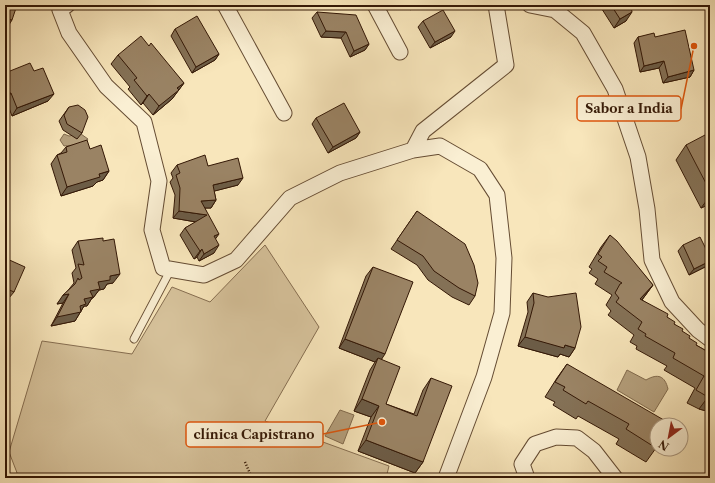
<svg xmlns="http://www.w3.org/2000/svg" width="715" height="483" font-family="'Libre Caslon Text',serif">
<rect width="100%" height="100%" fill="#f8e6bb"/>
<filter id="stains"><feTurbulence type="fractalNoise" baseFrequency=".005" numOctaves="4"/><feColorMatrix values="0 0 0 0 .2 0 0 0 0 .09 0 0 0 0 .02 0 0 0 .5 -.17"/></filter>
<radialGradient id="worn" r=".72"><stop offset=".6" stop-color="#630" stop-opacity="0"/><stop offset="1" stop-color="#630" stop-opacity=".3"/></radialGradient>
<path fill="#d7c39c" stroke="#866e51" d="M265,245l54,82 -54,94 124,45 -3,12h-367l-10,-26 33,-111 90,13 40,-67 38,15z"/>
<path fill="#b5a07d" stroke="#816a4d" d="M64,134l5,2 12,-2 7,5 -4,5 -20,2 -4,-6z
M627,370l19,10c12,-7 19,-4 22,9l-14,23 -37,-22z
M340,410l14,5 -11,29 -18,-8z"/>
<g fill="none" stroke-linecap="round" stroke-linejoin="round">
<defs>
<path id="lane" d="M134,339l37,-70"/>
<path id="street" d="M67,5l-7,5 9,23 37,53 38,36 15,59 -7,49 11,38 41,7 32,-15 54,-62 50,-25 73,-23 27,-4 40,23 17,26 7,63 -2,55 -18,64 -38,101
M225,5l59,108
M375,5l25,47
M530,5l25,5 28,23 32,56 23,68 9,52 5,51 20,42 26,28 12,9
M413,150l10,-19 83,-66 -10,-60
M527,478l-5,-14 13,-20 21,-7 21,1 17,13 21,27"/>
</defs>
<use href="#lane" stroke="#654c33" stroke-width="9"/>
<use href="#street" stroke="#654c33" stroke-width="17"/>
<path stroke="#341806" stroke-width="2.5" stroke-dasharray="1 2" stroke-linecap="butt" d="M245,462l7,16"/>
<use href="#lane" stroke="#faefd3" stroke-width="7"/>
<use href="#street" stroke="#faefd3" stroke-width="15"/>
</g>
<path fill="#847156" stroke="#341806" d="M405,5h11l-6,5z
M593,5h38l-5,16 -12,7 -14,-22 -6,1z
M317,12l52,32 -4,6 -15,7 -9,-19 -20,-1 -9,-19z
M423,21l28,16 -21,11 -12,-21z
M175,29l44,25 -4,6 -23,13 -21,-37z
M638,37h17l39,33 -4,7 -27,6 -4,-15 -19,4 -6,-29z
M149,46l35,37 -12,16 -19,16 -10,-12 -2,2 -13,-16 2,-2 -19,-23 7,-9z
M34,71l14,30 -36,15 -6,-16 -1,-27z
M69,107l13,26 -5,6 -14,-9 -4,-9z
M316,118l44,14 -4,6 -28,15 -16,-29z
M686,145h24v59l-9,4 -25,-48z
M66,147l24,2 19,22 -6,9 -6,2 -4,4 -32,10 -10,-32 6,-9 4,-2z
M177,165l31,1 30,19 -24,6 2,9 -5,8h-6l10,31 -1,14 -15,8 -2,-4 -3,2 -14,-24 5,-7 11,-6 -23,-4 2,-23 -5,-13 3,-4 -2,-5z
M417,211l58,85 -6,9 -17,-8 -24,-17 -11,-15 -26,-16z
M610,235l43,50 -11,15 25,17 29,28 14,8v59l-11,-3 -12,-6 8,-15 -31,-18 3,-4 -31,-17 1,-3 -7,-4 4,-7 -26,-20 3,-4 -5,-6 6,-10 -17,-11 3,-5 -9,-6 3,-4 -3,-2 12,-20z
M78,241l35,42 -6,1 -3,5 -5,1 -6,8h-1l-5,8h-3l-9,15 -24,5 12,-23 -6,1 17,-21 -2,-10 4,-5 -4,-18z
M683,245l27,12v6l-3,3 -18,9 -11,-24z
M5,258l9,34 -5,6 -4,-2z
M373,267l13,137 28,10 9,-24 8,-12 -8,84 -8,11 -57,-22 13,-34 -17,-6 16,-41 5,-8 -36,-14 27,-72z
M533,293l42,55 -6,9 -9,-3 -2,3 -40,-11 10,-34 -1,-10z
M567,364l89,84 -10,14 -30,-18 3,-5 -41,-23 -2,3 -23,-14 2,-3 -10,-5 12,-19z"/>
<path fill="#6c5c46" stroke="#341806" d="M414,5h2l-6,5z
M595,5h5v1l-6,1z
M632,12l-6,9 -12,7 6,-9z
M5,18l7,2 -5,8 -2,-1z
M326,31l20,1 -5,6 -20,-1z
M455,31l-4,6 -21,11 5,-6z
M369,44l-4,6 -15,7 4,-6z
M219,54l-4,6 -23,13 4,-6z
M664,61l-5,7 -19,4 4,-6z
M694,70l-4,7 -27,6 5,-6z
M184,83l-12,16 -19,16 6,-9 18,-18z
M5,93h6l-5,7h-1z
M54,94l-6,7 -36,15 5,-8z
M149,94l-6,9 -2,2 6,-9z
M360,132l-4,6 -28,15 5,-6z
M109,171l-6,9 -6,2 -4,4 -32,10 6,-9 32,-13z
M243,178l-5,7 -31,8 6,-8z
M710,196v8l-9,4z
M216,200l-5,8h-16l6,-7z
M179,211l28,4 -5,8 -29,-5z
M219,234l-5,7v-5z
M219,245l-5,8 -15,8 5,-7z
M202,249l-5,8 -3,2 6,-8z
M710,261v2l-3,3 -18,9 5,-6z
M120,274l-7,9 -6,1 -3,5 -5,1 -6,8h-1l-5,8h-3l-9,15 -24,5 6,-9 33,-26 8,-9 12,-6z
M653,285l-9,12 -12,15 8,-13z
M69,294l-6,9 -6,1 6,-9z
M525,337l40,8 10,3 -6,9 -9,-3 -2,3 -40,-11z
M345,339l40,15 -6,9 -1,-5 -3,4 -36,-14z
M708,397h2v15l-11,-3z
M362,399l17,7 -8,11 -17,-6z
M366,440l57,22 -8,11 -57,-22z"/>
<path fill="#9a8364" stroke="#341806" d="M5,5h12l-5,15 -7,-2z
M611,5h20l1,7 -12,7z
M443,10l12,21 -20,11 -12,-21z
M317,12l39,3 13,29 -15,7 -8,-19 -20,-1z
M197,16l22,38 -23,13 -21,-38z
M685,30l9,40 -26,7 -4,-16 -20,5 -6,-29 16,-4 1,4z
M141,36l8,10 2,-3 33,40 -7,5 2,2 -20,16 -10,-12 -2,2 -13,-16 3,-2 -19,-23z
M30,63l4,8 9,-3 11,26 -37,14 -6,-15h-6v-20z
M344,103l16,29 -27,15 -17,-29z
M78,105l7,5 3,7 -6,16 -15,-9 -3,-9 5,-8z
M705,135l5,10v46l-24,-46z
M87,140l3,9 11,-4 8,26 -10,3 1,3 -33,10 -10,-32 10,-3 -1,-5z
M205,155l3,11 30,-8 5,20 -30,7 3,15 -15,1 18,33 -5,2 5,9 -15,9 -2,-5 -2,2 -15,-23 22,-13 -28,-4 1,-23 -4,-13 4,-2 -3,-8z
M417,211l48,33 9,21 4,18 -3,13 -16,-8 -25,-17 -11,-15 -26,-16z
M610,235l7,6 36,44 -13,14 28,15 -1,3 8,5 -1,2 9,5 -1,2 8,5 -1,2 8,5 -1,2 14,8v44h-2l-12,-7 8,-14 -31,-18 2,-5 -30,-17 1,-2 -8,-5 4,-7 -26,-20 3,-4 -4,-5 5,-9 2,-1 -18,-11 3,-5 -9,-6 4,-4 -4,-3z
M700,237l10,20v4l-16,8 -11,-24z
M103,238v3l11,-2 6,35 -10,2v4l-12,2 2,7 -10,2 3,6 -9,2 2,5 -6,2 1,6 -24,5 12,-23 -6,1 12,-11 3,-6 1,2 3,-2 -4,-14 6,1 -6,-24z
M5,258l20,9 -11,25 -9,-4z
M373,267l40,15 -28,72 -40,-15z
M533,293l15,4 28,-4 5,34 -6,21 -10,-3 -1,3 -39,-11 9,-34z
M378,358l22,9 -14,37 31,12 14,-38 21,8 -29,76 -57,-22 13,-34 -17,-7z
M567,364l102,59 -1,2h-11v21l-1,2 -30,-19 3,-5 -41,-23 -2,3 -23,-14 2,-3 -10,-5z"/>
<path fill="none" stroke="#df560c" stroke-width="1.5" d="M694 46L681 109M382 422L323 434"/>
<g fill="#df560c" stroke="#faefd3" stroke-width="1.5">
<circle cx="694" cy="46" r="4"/>
<circle cx="382" cy="422" r="4"/>
</g>
<g fill="#faefd3" stroke="#df560c" stroke-width="1.5">
<rect x="577" y="96" width="104" height="25" rx="4"/>
<rect x="186" y="422" width="137" height="25" rx="4"/>
</g>
<g font-size="13" text-anchor="middle" font-weight="bold" fill="#341806">
<text x="629" y="113">Sabor a India</text>
<text x="254" y="439">clínica Capistrano</text>
</g>
<rect width="715" height="483" fill="none" stroke="#f8e6bb" stroke-width="20"/>
<rect x="6" y="6" width="703" height="471" fill="none" stroke="#341806" stroke-width="2"/>
<rect x="10" y="10" width="695" height="463" fill="none" stroke="#341806"/>
<g transform="translate(669 437) rotate(212)"><circle r="19" fill="#faefd3" stroke="#ab9981"/>
<path d="M0-3L7 15L0 10L-7 15Z" fill="#8f2418"/>
<text y="-6" font-size="11" font-weight="bold" text-anchor="middle" fill="#341806">N</text>
</g>
<rect width="100%" height="100%" filter="url(#stains)"/>
<rect width="100%" height="100%" fill="url(#worn)"/>
</svg>
